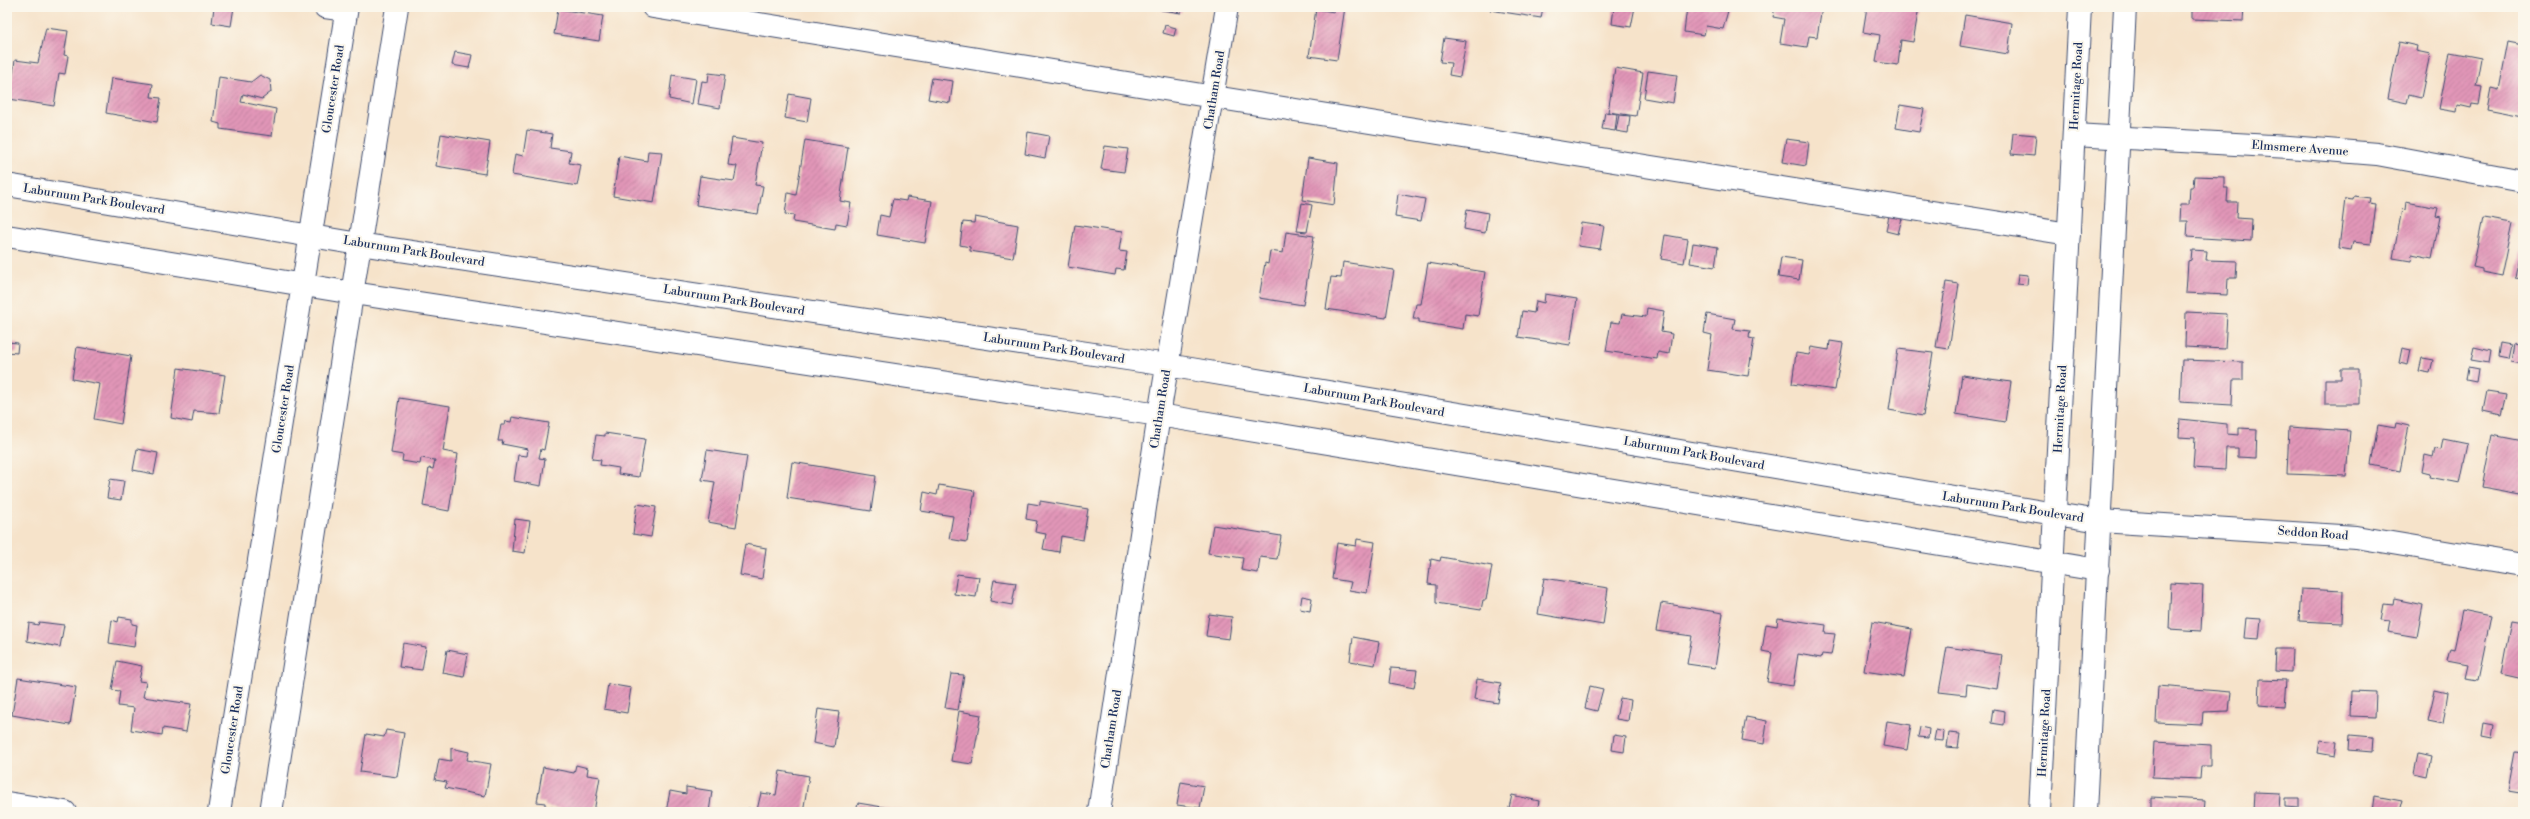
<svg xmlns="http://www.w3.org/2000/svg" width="2530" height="819" font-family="'Libre Bodoni',serif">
<defs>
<pattern id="building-hatch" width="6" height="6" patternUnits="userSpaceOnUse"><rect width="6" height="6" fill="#e296b8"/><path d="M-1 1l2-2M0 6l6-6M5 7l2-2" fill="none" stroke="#b67b99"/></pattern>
</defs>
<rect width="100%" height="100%" fill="#fbf7ec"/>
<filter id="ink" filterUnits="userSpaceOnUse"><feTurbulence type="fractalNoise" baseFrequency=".025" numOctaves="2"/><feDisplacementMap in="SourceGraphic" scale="8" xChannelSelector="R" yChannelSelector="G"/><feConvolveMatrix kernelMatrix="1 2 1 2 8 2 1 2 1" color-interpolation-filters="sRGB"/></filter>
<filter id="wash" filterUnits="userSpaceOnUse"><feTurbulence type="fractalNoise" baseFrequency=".012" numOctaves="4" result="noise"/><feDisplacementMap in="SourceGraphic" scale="16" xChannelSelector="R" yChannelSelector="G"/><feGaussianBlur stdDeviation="0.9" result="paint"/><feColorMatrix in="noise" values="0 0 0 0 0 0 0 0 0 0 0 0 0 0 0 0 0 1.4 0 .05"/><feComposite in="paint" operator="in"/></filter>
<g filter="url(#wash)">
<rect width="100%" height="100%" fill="#f6e3ca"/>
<g id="blocks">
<path fill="url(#building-hatch)" d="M214,7h20l-3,19 -19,-3z
M1161,7h21l-1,6 -20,-3z
M1335,7h10l-8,53 -28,-4 7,-47 18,3z
M1491,7h52l-2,11 -51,-8z
M1614,7h21l-4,20 -19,-3z
M1687,7h42l-6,22 -17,-3 -2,9 -20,-3z
M1775,7h47l-5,30 -8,-1 -2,11 -27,-4 4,-24 -11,-2z
M1867,7h52l-6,35 -12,-2 -3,25 -22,-3 4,-27 -17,-3z
M2192,7h52l-1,14 -51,-2z
M558,9l45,7 -4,25 -45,-7z
M1965,15l47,8 -4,31 -48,-8z
M1165,25l11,3 -2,8 -11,-3z
M46,28l22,3 -4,24 4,1 -3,18 -6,-1 -5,33 -45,-7 6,-39 23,3z
M1444,38l22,3 -6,36 -11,-2 2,-12 -11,-1z
M2399,42l18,4 -1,5 14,3 -9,44 -12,-3 -2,8 -19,-4z
M2508,42l15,3v71l-36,-7 4,-21 8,2z
M455,52l17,3 -3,13 -17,-3z
M2450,52l31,6 -5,28 6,1 -3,18 -7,-1 -1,4 -13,-3 -1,7 -18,-3z
M1615,68l28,5 -7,43 -28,-4z
M1648,71l29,4 -4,28 -29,-5z
M709,73l16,2 -5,33 -22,-4 4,-23 6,1z
M260,75l10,5 1,12 -9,7 -19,-5 -2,8 35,7 -4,27 -52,-7v-5l-7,-2 6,-45 32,5z
M672,75l24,4 -4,25 -23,-5z
M111,78l42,6 -2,13 10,1 -4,24 -51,-9z
M932,78l21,3 -3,22 -22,-4z
M789,94l22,4 -4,24 -22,-4z
M1900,105l24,4 -5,23 -23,-4z
M1605,112l12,2 -2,17 -13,-2z
M1619,115l11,1 -2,17 -12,-2z
M527,130l25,4 -2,14 21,3 -2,12 12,2 -4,21 -65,-11 3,-21 8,2z
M1028,132l21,4 -4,22 -20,-4z
M2013,133l23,2 -2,21 -23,-2z
M441,134l49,8 -5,32 -49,-8z
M732,138l30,5 -7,42 8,1 -5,28 -62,-9 4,-29 34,5 3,-15 -9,-1z
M1786,139l23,3 -3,24 -24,-4z
M805,140l43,7 -8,54 11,2 -4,22 -11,-2 -1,6 -42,-7 1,-7 -9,-1 3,-21 8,2z
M1105,146l23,3 -4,23 -23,-3z
M648,151l14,1 -8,51 -41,-7 6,-40 28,5z
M1308,158l30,5 -4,42 -32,-5z
M2194,176l30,1v11h4l-1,14h10l-1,16 16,1 -1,22 -64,-4 1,-16h-8l1,-17h8l1,-17h3z
M1398,194l27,5 -4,22 -26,-4z
M2354,196l16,2 -1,5 7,1 -5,40 -18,-2 -2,8 -12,-2 6,-49 8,1z
M907,197l25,4 -7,42 -48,-8 3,-20 9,2 4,-18 13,2z
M2406,202l32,6 -2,8 4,1 -8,41 -20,-4 -1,7 -18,-3 9,-49 3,1z
M1302,203l10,2 -5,27 -10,-1z
M1467,209l21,4 -3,20 -21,-4z
M1889,215l13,3 -4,16 -12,-3z
M975,217l43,8 -5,33 -43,-7v-4l-10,-2 3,-23 11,1z
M2483,218l30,5 -11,53 -20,-4v-3l-9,-2z
M1581,223l23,3 -4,23 -22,-3z
M1075,225l47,7 -3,19 8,1 -3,18 -8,-1 -1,6 -47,-8z
M1286,232l28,4 -11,69 -44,-7 6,-35 3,1 2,-13 13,2z
M1665,235l23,4 -4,24 -23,-4z
M2522,240h1v39l-8,-1z
M1693,243l25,4 -3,20 -25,-4z
M2192,250l15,1 -1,9 31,1 -1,17h-8l-1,17 -41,-2 2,-32 3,-1z
M1781,257l21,3 -3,20 -21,-3z
M1343,262l51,8 -8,48 -60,-9 5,-32 10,1z
M1428,263l57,9 -7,44 -13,-2 -2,15 -44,-7v-3h-6l3,-15h5z
M2018,274l10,1 -1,10 -10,-1z
M1946,282l13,2 -10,65 -13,-2z
M1545,294l32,5 -7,46 -52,-8 4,-26 12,2 2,-12 8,2z
M1647,308l17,3 -3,21 11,2 -3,20 -11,-2 -1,7 -51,-8 5,-29 9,1 2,-9 24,3z
M2186,312l41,2 -2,35 -40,-2z
M1707,314l28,5 -2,10 17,2 -1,7 5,1 -6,37 -41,-6 5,-35 -8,-2z
M1830,341l13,2 -8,47 -43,-6 4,-31 13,2 2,-8 18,3z
M7,342l11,1 -1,10 -10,-1z
M2500,343l11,2 -3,14 -10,-2z
M2514,343l9,2 -1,19 -11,-2z
M77,347l54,9 -10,68 -27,-5 6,-35 -28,-5z
M2474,347l17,4 -2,12 -18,-3z
M2402,348l9,2 -3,15 -9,-2z
M1898,349l35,4 -10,63 -34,-6z
M2422,358l11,2 -3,13 -11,-2z
M2182,360l61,2v18h-10l-1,25 -52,-3z
M2468,367l10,2 -2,13 -10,-2z
M178,368l47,7 -6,38 -25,-2 -2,11 -21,-4z
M2341,369h18v35h-34v-25h16z
M1962,375l49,7 -6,40 -49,-8z
M2487,391l19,3 -5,21 -18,-4z
M399,398l51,8 -7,45 15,3 -9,57 -26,-5 6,-38 4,1 2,-9 -14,-2 -1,6 -18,-3 1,-6 -12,-2z
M512,417l37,6 -5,27 -3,-1 -2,9 6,1 -4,27 -27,-5 4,-26 9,1 1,-7 -26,-5 1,-3h-5l3,-16h4l1,-4 5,1z
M2180,419l47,5v10l12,1v-7l18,1 -1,29 -18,-1v-9h-12l-1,22 -32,-2 2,-30 -16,-1z
M2396,423l13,3 -9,45 -29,-6 7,-40 17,3z
M2289,427l61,4 -4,45 -59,-2z
M605,433l40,6 -6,38 -21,-3 1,-6 -19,-3 1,-5 -9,-1 4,-24 9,1z
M2492,435l31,6v37l-3,16 -38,-7z
M2443,439l25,5 -8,39 -31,-6 1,-3 -8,-2 3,-17 8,2 2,-8 6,1z
M137,449l21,4 -4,21 -21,-4z
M707,450l40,6 -11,71 -28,-5 7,-40 -13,-2z
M792,462l84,14 -5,35 -84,-13z
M110,479l14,2 -3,19 -14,-2z
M939,485l36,6 -8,51 -18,-3 4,-23 -32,-5 3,-19 13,3z
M1040,501l48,8 -5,31 -22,-4 -2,16 -16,-3 3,-15 -11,-2 2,-11 -11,-2 2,-16 12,2z
M637,504l19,3 -5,30 -18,-3z
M515,519l15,2 -5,32 -13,-2z
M1213,525l68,11 -4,23 -17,-2 -2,16 -17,-3 2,-12 -35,-5z
M1357,539l18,3 -8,51 -18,-3 2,-8 -19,-3 5,-36 19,3z
M745,544l21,4 -4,31 -22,-4z
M1441,557l51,9 -6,34h-3l-2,10 -45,-7v-18l-8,-1 3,-25 9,2z
M957,574l22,3 -3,20 -22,-3z
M1544,578l64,10 -5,37 -65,-11z
M994,580l22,3 -4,22 -22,-4z
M2171,583l32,2 -2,46 -32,-2z
M2301,589l42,2 -1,32 -43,-2z
M1302,596l10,2 -2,13 -10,-2z
M2394,599l29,6 -6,32 -29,-5 2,-11 -9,-1 3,-16 9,1z
M1661,603l62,10 -8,55 -28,-4 5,-28 -36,-5z
M2462,610l29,6 -13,64 -13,-2 3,-13 -21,-4 3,-12 4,1z
M1209,614l23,3 -3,22 -23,-3z
M119,617l13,2v5l5,1 -3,22 -25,-4 3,-23 6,2z
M1778,618l48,7 -1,8 10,1 -4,21 -9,-1 -1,4 -23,-4 -5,32 -26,-4 5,-29 -10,-2 4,-27 11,2z
M2246,618l15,1 -2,20 -15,-1z
M2511,620l12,2v57l-22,-5z
M39,622l25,3 -4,22 -33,-6 2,-18 9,2z
M1872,622l40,7 -8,48 -40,-6z
M1353,637l26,5 -4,23 -25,-4z
M403,643l23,4 -4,23 -23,-3z
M1947,647l55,8 -5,34 -30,-5 -1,11 -27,-3z
M2276,649h16l-1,23 -16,-1z
M447,650l21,4 -4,23 -21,-4z
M117,661l25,5 -3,15 7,1 -3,15 48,7 -5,28 -23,-4 -1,7 -31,-5 3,-22 -16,-2 2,-15 -8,-1z
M1391,668l26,2 -3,18 -25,-5z
M951,674l13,1 -6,35 -13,-2z
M18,678l58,9 -6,38 -58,-10z
M1477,679l24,4 -3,20 -24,-4z
M2260,679l26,1 -2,27 -25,-2z
M608,684l23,4 -4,25 -23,-4z
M1590,686l13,3 -6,22 -12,-3z
M2158,686l73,6 -2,19 -26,1 -1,12 -46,-2z
M2435,690l13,3 -5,31 -15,-3z
M2351,691l25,1 -1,25 -25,-1z
M1620,698l11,2 -3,21 -12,-2z
M818,709l21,3 -5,35 -21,-4z
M1993,709l12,2 -1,14 -13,-2z
M959,711l22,4 -9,49 -21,-3z
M1746,717l21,4 -3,23 -22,-4z
M1887,721l24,4 -4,25 -24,-4z
M2484,724l10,2 -2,13 -10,-2z
M1920,727l9,2 -1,9 -10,-1z
M386,730l18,3 -7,44 -37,-5 6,-38 18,3z
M1936,730l8,2 -1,9 -9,-1z
M1949,733l11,1 -2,14 -11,-1z
M1614,735l12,2 -2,15 -12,-2z
M2350,735l23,2 -1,15 -23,-2z
M2320,740l17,2 -2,14 -17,-3z
M2154,742l57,3v21h-10l-1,13 -48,-2z
M451,748l18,4 -2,8 24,4 -6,32 -40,-8 2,-6 -12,-2 4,-21 12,2z
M2515,752l8,1v23l-3,16 -12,-2z
M2418,754l13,3 -4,20 -13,-3z
M576,765l12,3 -1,7 13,2 -6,35h-17l-32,-6v-3l-8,-1 6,-35 31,6z
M780,771l29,5 -6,36h-56l1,-4 9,2 4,-17 15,2z
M1181,782l23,4 -4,22 -23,-3z
M686,787l26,4 -3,21h-43l4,-21 16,3z
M2254,792l26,1 -1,19h-26z
M1512,795l27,6 -2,11h-29z
M2375,796l27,5 -3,11h-26z
M2151,797l54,3 -1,12h-53z
M2285,798h14v10l-14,-1z
M858,803l49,8v1h-51z"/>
</g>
</g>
<g filter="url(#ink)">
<use href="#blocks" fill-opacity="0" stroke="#3c4a6e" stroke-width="1"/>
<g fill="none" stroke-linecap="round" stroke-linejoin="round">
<defs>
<path id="minor" d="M325,7l21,3
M653,7l1416,227
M2074,135l215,12 88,7 146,27
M7,185l352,59 808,121 888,149 45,7 256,16 167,28
M7,236l346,57 806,122 939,155
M7,803l58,9
M219,812l128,-805
M271,812l126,-805
M1099,812l60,-397 68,-408"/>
<path id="major" d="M2040,812l40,-805
M2085,812l40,-805"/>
</defs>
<use href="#minor" stroke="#3c4a6e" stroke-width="24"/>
<use href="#major" stroke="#3c4a6e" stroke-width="24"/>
<use href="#minor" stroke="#fff" stroke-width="22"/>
<use href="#major" stroke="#fff" stroke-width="22"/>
</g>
</g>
<g text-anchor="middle" stroke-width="4" stroke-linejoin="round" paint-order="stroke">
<g font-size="12" fill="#1b2f5e" stroke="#fbf7ec">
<text transform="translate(2076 86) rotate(-87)" y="4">Hermitage Road</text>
<text transform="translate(333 89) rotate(-81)" y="4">Gloucester Road</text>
<text transform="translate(1214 90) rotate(-81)" y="4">Chatham Road</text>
<text transform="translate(2300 148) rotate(4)" y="4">Elmsmere Avenue</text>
<text transform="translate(94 199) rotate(9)" y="4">Laburnum Park Boulevard</text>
<text transform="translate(414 251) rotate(9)" y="4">Laburnum Park Boulevard</text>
<text transform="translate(734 300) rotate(9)" y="4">Laburnum Park Boulevard</text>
<text transform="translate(1054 348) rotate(9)" y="4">Laburnum Park Boulevard</text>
<text transform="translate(1374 400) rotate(10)" y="4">Laburnum Park Boulevard</text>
<text transform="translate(283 409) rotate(-81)" y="4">Gloucester Road</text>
<text transform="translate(1160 409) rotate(-81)" y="4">Chatham Road</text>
<text transform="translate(2060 409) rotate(-87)" y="4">Hermitage Road</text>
<text transform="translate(1694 453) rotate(10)" y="4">Laburnum Park Boulevard</text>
<text transform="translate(2013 507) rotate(9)" y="4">Laburnum Park Boulevard</text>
<text transform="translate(2313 533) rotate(4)" y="4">Seddon Road</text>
<text transform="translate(1111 729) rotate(-81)" y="4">Chatham Road</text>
<text transform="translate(232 730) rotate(-81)" y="4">Gloucester Road</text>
<text transform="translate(2044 733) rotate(-87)" y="4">Hermitage Road</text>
</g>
</g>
<rect width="2530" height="819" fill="none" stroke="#fbf7ec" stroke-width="24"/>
</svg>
